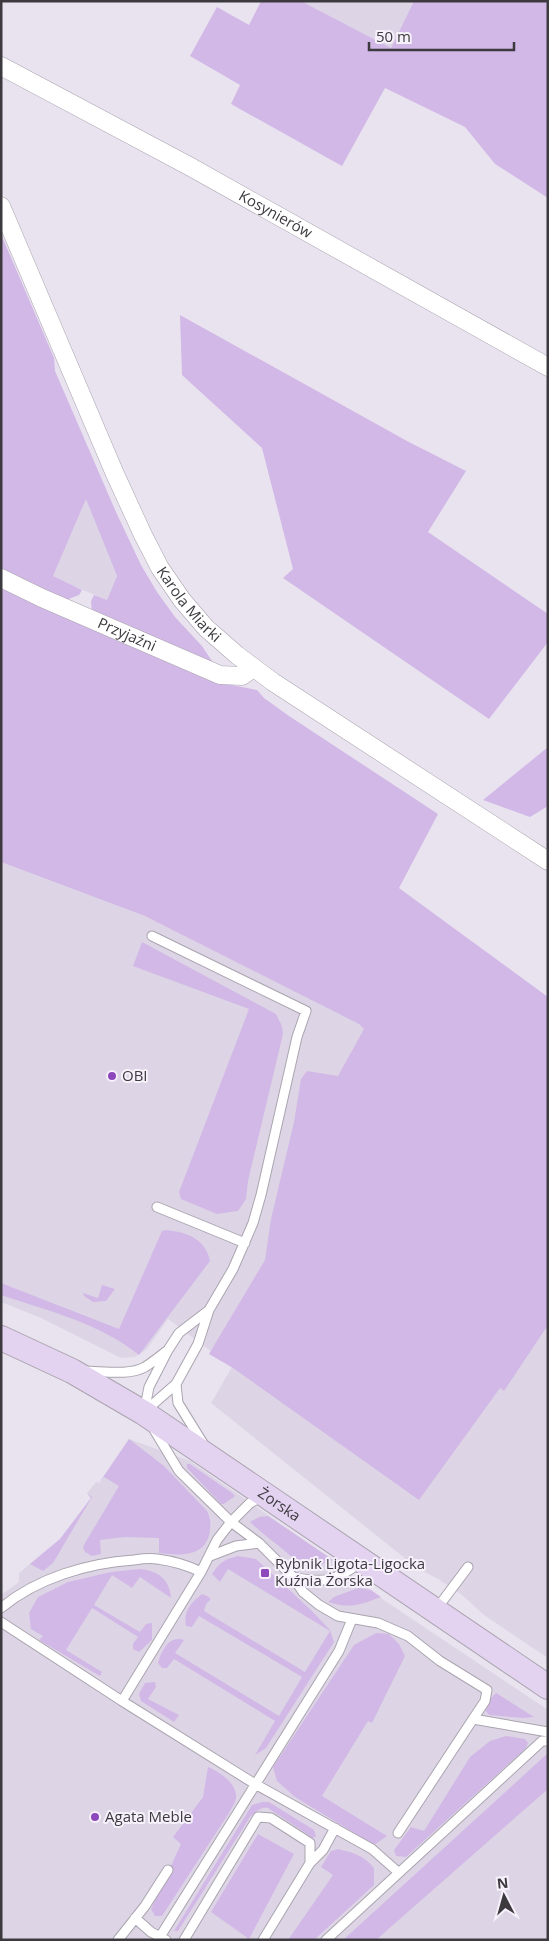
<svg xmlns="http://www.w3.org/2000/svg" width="549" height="1941" font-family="'Open Sans',sans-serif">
<rect width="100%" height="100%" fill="#e9e3ef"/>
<path fill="#ddd5e5" d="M301,1h113l-23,47z
M86,498l31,78 -10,24 -55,-23z
M1,862l143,53 245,101 159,302v340l-64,-43 -22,-20 -24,-16 -21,-11 -206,-165 21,-36 -64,-48 -21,30 -12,8 -14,1 -80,-40 -40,-16z
M129,1439l61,22 143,99 45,36 170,114v230h-547v-345l18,-13v-9l41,-34 31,-41 -4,-5 9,-11 4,1z"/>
<path fill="#d2b8e7" d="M261,1h40l90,47 23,-47h134v197l-53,-34 -30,-37 -80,-39 -43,78 -111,-62 9,-19 -50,-29 27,-49 32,18z
M1,234l53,124 1,13 61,141 25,53 16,27 18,25 27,29 14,21 -124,-54 -1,-12 3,-6 13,5 10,-24 -31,-77 -33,77 29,14 -3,5 -15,6 -63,-29z
M180,315l227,126 59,30 -38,61 120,82v28l-59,77 -206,-141 10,-9 -31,-121 -80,-73z
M1,586l225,98 31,6 7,8 25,18 149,98 -39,74 149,109v328l-44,66 -4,-3 -81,112 -186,-132 -24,-14 56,-94 6,-41 23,-97 7,-43 6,-8 31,5 26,-47 -5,-5 -214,-108 -144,-54z
M548,747v59l-18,11 -47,-17z
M142,942l134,72 6,12 1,8 -35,147 -2,18 -8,12 -21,3 -36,-15 -2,-7 70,-183 -116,-43z
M166,1230c21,2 40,9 44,31l-71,94c-39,-32 -91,-44 -138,-60v-12l118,46 43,-98z
M102,1285l13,4 -9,12 -13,1 -9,-6 -1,-3 15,5z
M129,1439l35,27 43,45c3,6 4,12 3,19 -3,27 -29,26 -51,23v-15l-34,-1 -25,3 1,14 -9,2 -7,-4 -2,-5 2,-4 34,-57 -15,-9 -5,6z
M187,1464h3l42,29 3,3 -11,8h-3l-34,-36z
M87,1493l5,4 -39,66 -10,8 -13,-7 30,-25 31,-41z
M268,1516l65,44 -16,6 -15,1c-16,-17 -35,-29 -52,-45l9,-5z
M238,1556l18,3 55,51 19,20 4,12 -68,106 -11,7 20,-34 -101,-62 -7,9h-5l-4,-5c4,-13 11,-28 26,-23l-9,13 104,63 23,-39 -103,-61 -7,11 -6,-1c-3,-14 5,-24 16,-32l5,2 4,3 -5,5 -2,7 101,61 25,-41 -102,-62 -8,13 -8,-8c8,-12 13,-15 26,-18z
M140,1569c18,2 30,10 31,29l-31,-21 -8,11 -20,-13 -18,30 46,27 6,-8 6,-1v17l-13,12 -6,-3v-5l5,-7 -46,-29 -26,42 36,22 -2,4 -61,-36 4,-4 -12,-7 -2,-16 9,-16 30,-15 43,-10z
M358,1588l13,2 10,7c-21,8 -32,12 -53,5l6,-5z
M376,1633l13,1 10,10 6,12 -33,67 -4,-2 -46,75 65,40 -13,9 -79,-48 -18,-16 -4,-14 81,-122z
M155,1682l1,5 -8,12 31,16 -5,7 -33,-21 -2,-7 6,-11z
M496,1693l38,24 -10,1 -35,-3 -4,-5 5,-11z
M506,1736l19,3 3,4 -2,5 -120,109 -10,-1 -2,-6 17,-23 13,4 46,-74 20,-16z
M548,1753v36l-172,151h-33z
M208,1767c12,5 30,17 28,32 -1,4 -5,10 -7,14l-67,103h-7l-4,-7 30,-65 -8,-7 30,-40z
M262,1802h7l45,28 2,6 -3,2 -45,-30c-8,-1 -12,4 -18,9l-72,114h-4l78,-126z
M258,1834l36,20 -45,85 -38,-27z
M338,1849c16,4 25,6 36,19v17l-60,55h-26l45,-65 -12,-8 10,-16z"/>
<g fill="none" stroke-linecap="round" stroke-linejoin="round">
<defs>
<path id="service" d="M152,936l154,75 -9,26 -36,158 -8,28 -20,46 -24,41 -11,34 -22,40 2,19 26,42
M157,1207l88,36
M84,1371c18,0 45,5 61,-4 8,-5 15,-11 23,-17
M144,1412l5,-25 19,-37 11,-17 30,-23
M144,1412l32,-28
M153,1428l26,43 52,51 28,21 34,34 10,15 16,13 19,11 40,7 30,13 32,25 47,29 -2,11 -12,18 75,13
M263,1496l-13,7 -19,19 -14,18 -16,32 -79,129 133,83 117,65 26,23
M210,1556l26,-10 23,-3
M293,1577c32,7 42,4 68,-15
M1,1608c36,-30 87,-45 133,-48 7,-1 16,-2 23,-1 16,2 30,6 44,13
M435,1611l33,-44
M1,1622l121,79
M398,1833l75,-114
M135,1918l16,14 15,8
M118,1940l27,-34 23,-36
M158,1940l181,-289 13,-32
M184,1940l74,-123 13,1 39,25v20
M263,1940l47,-77 13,-13 12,-22
M326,1940l216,-199h6"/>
<g id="minor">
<path id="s1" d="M1,66l188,100 359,201"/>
<path id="s2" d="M1,206l114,268 28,61 17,33 22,32 24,28 31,27 36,27 275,179"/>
<path id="s3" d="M1,578l41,20 178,77 22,1 11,-8"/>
</g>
<g id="secondary">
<path id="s4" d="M1,1338l71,33 72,42 404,274"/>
</g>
</defs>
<use href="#service" stroke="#aaa4af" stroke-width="11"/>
<use href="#minor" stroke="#aaa4af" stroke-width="19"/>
<use href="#secondary" stroke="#aaa4af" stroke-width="26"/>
<use href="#service" stroke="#fff" stroke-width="9"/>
<use href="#minor" stroke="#fff" stroke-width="18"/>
<use href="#secondary" stroke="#e3d2f0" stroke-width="24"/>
</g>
<g fill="#8d48bc" stroke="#f7f1fc" stroke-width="2">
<circle cx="112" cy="1076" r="5"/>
<rect x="260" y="1568" width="10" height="10" rx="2.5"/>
<circle cx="95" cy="1817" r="5"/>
</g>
<g text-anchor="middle" stroke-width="4" stroke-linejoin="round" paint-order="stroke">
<g font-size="15" fill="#3d3a3f" stroke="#f7f1fc">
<text dy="5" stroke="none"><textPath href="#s1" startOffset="312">Kosynierów</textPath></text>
<text dy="5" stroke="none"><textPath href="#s2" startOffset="442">Karola Miarki</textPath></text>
<text dy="5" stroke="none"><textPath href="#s3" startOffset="138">Przyjaźni</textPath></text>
<text dy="5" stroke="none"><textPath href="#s4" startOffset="325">Żorska</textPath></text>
</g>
<g font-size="15" fill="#3d3a3f" stroke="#f7f1fc" text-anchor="start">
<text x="122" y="1081">OBI</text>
<text x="275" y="1569">Rybnik Ligota-Ligocka<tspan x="275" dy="17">Kuźnia Żorska</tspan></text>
<text x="105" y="1822">Agata Meble</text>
</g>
</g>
<rect width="549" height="1941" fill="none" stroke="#3d3a3f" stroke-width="5"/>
<g transform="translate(504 1896) rotate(354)" stroke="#f7f1fc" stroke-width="4" paint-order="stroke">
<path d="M0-4L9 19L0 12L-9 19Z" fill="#3d3a3f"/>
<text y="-8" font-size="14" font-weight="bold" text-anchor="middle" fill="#3d3a3f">N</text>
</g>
<path d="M369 42v8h145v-8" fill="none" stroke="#3d3a3f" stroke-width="2.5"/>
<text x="376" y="42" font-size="15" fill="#3d3a3f" stroke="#f7f1fc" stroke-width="4" paint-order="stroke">50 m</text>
</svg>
